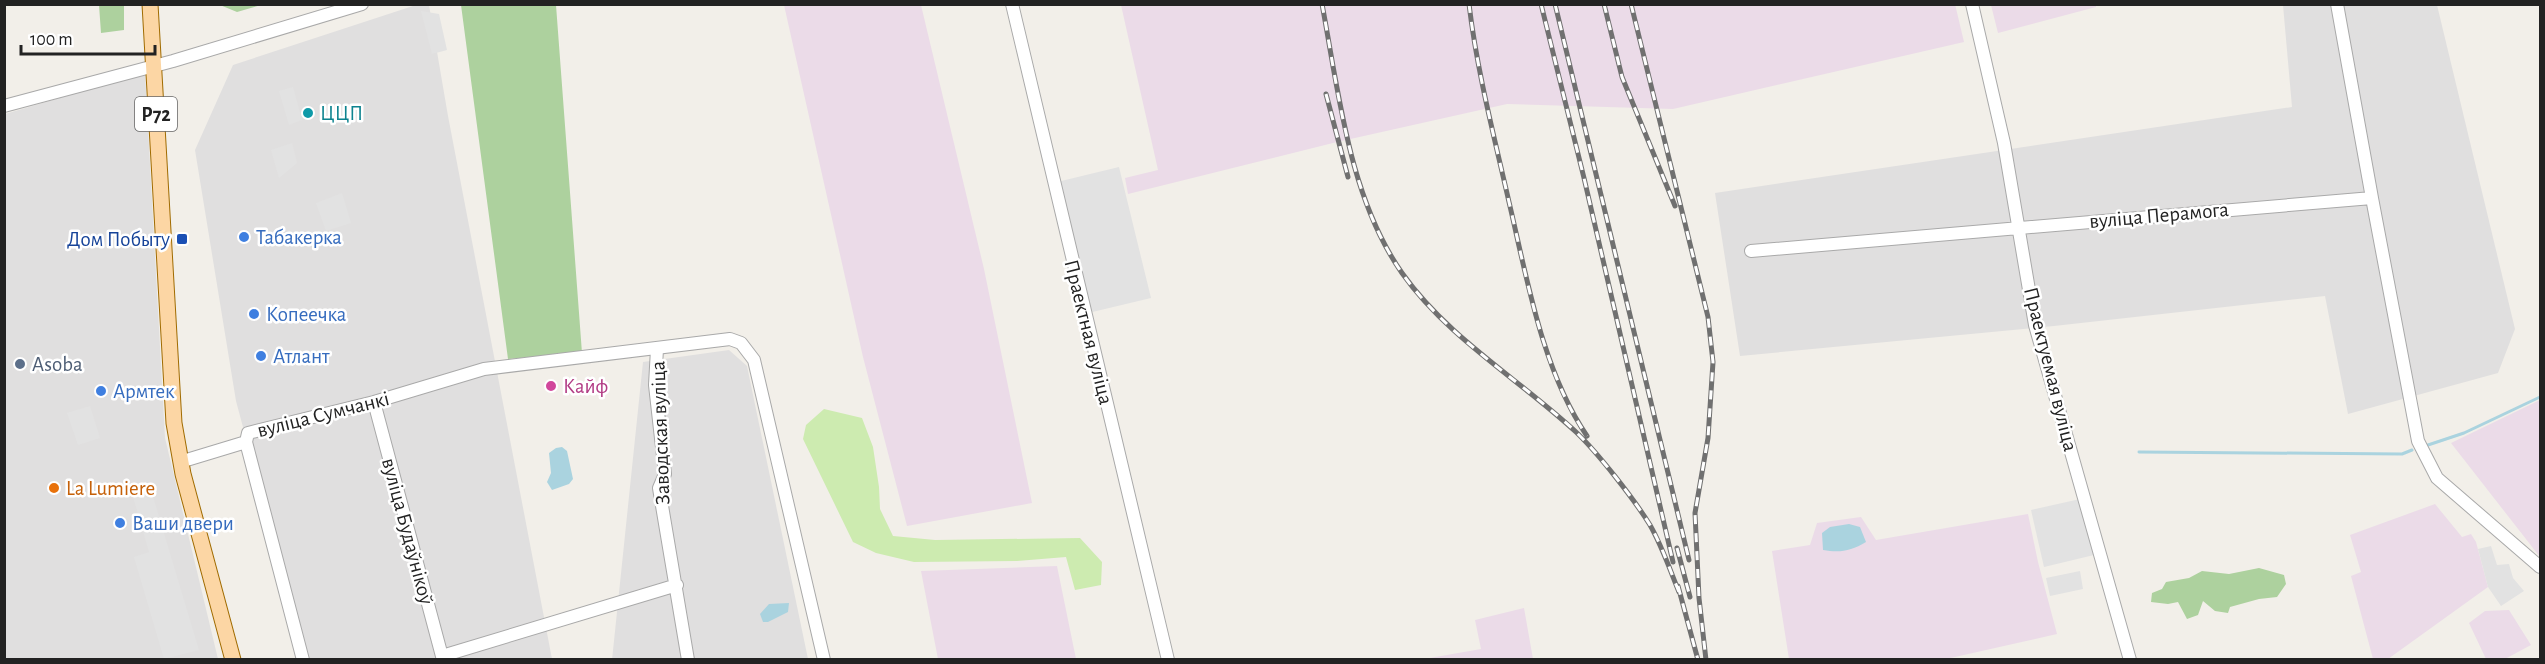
<svg xmlns="http://www.w3.org/2000/svg" width="2545" height="664" font-family="'Alegreya Sans',sans-serif">
<rect width="100%" height="100%" fill="#f2efe9"/>
<path fill="#e0dfdf" d="M416,5h13l19,111 104,543h-247l-69,-258 -41,-251 38,-85z
M2283,5h154l78,324 -17,44 -150,41 -23,-118 -271,30 -314,30 -25,-163 577,-86z
M145,73l20,365 53,221 -213,1v-546z
M729,350l18,16 61,293 -196,1 31,-298z"/>
<path fill="#ebdbe8" d="M1955,4l9,38 -291,67 -166,-5 -170,38 -209,52 -3,-16 33,-8 -37,-165z
M2096,4v3l-98,26 -7,-28z
M784,5h137l63,264 48,234 -125,23 -44,-169z
M2540,400v157l-89,-114z
M2435,504l27,33 9,-3 5,8 12,45 -100,72h-15l-22,-83 10,-4 -11,-37z
M2028,514l10,48 19,72 -111,25h-157l-17,-108 38,-6 7,-22 44,-6 15,23z
M1057,566l19,93h-138l-17,-88z
M1524,608l9,51h-109l57,-10 -6,-29z
M2509,610l22,35 -26,14h-19l-17,-36 16,-12z"/>
<path fill="#cdebb0" d="M824,409l38,9 11,29 6,40 1,22 13,27 42,4 145,-2 22,24 -1,23 -26,5 -9,-33 -49,4 -103,1 -38,-9 -23,-11 -50,-103 3,-14z"/>
<path fill="#add19e" d="M99,5h25v25l-23,3z
M220,5h41l-24,7z
M461,5h95l26,348 -74,6z
M2259,568l25,7 2,9 -9,13 -18,2 -29,8 -2,6 -13,-2 -12,-10 -5,14 -11,4 -9,-17 -10,2 -17,-2 1,-9 10,-4 4,-7 23,-4 13,-7 27,3z"/>
<path fill="#e2e2e2" d="M421,11l18,3 8,36 -15,4z
M293,87l9,33 -13,5 -10,-34z
M292,143l5,20 -18,15 -8,-28z
M1119,167l32,131 -67,16 -31,-131z
M342,193l9,30 -25,8 -10,-28z
M90,406l10,32 -22,7 -11,-32z
M151,490l48,160 -35,9 -30,-102 15,-5 -16,-55z
M2080,499l14,56 -50,12 -13,-57z
M2491,546l6,19 12,-1 4,14 11,13 -23,15 -13,-19 -10,-38z
M2080,571l3,18 -33,7 -4,-18z"/>
<path fill="#aad3df" d="M562,447l5,4 6,28 -4,5 -17,6 -5,-8 4,-9 -2,-20 7,-5z
M1849,524l11,3 6,15c-15,9 -26,11 -43,8l-1,-17 8,-6z
M789,603l-1,9 -20,10h-5l-3,-8 9,-10z"/>
<g fill="none" stroke-linecap="round" stroke-linejoin="round">
<path stroke="#aad3df" stroke-width="3" d="M2428,445l36,-12 76,-36
M2139,452l263,2 10,-4"/>
<defs>
<path id="minor" d="M1012,4l156,656
M1972,4l32,139 31,182 95,335
M4,106l169,-45 189,-57
M2372,198l46,243 19,37 103,89
M1751,251l621,-53 -35,-194
M657,349l-2,36 10,89 -6,14 29,172
M374,402l69,258
M180,462l66,-20
M442,656l235,-71
M303,660l-57,-218 2,-9 126,-31 110,-33 246,-30 11,4 13,17 70,300"/>
<path id="major" d="M150,4l24,419 9,51 50,186"/>
</defs>
<use href="#minor" stroke="#a9a9a9" stroke-width="14"/>
<use href="#major" stroke="#a06b00" stroke-width="17"/>
<use href="#minor" stroke="#fff" stroke-width="12"/>
<use href="#major" stroke="#fcd6a4" stroke-width="15"/>
<defs>
<path id="rail" d="M1322,4c17,90 27,193 80,269 46,65 117,106 174,159 22,21 58,67 74,93 12,21 20,45 29,67
M1469,4c8,67 25,132 40,198 18,76 33,168 78,234
M1541,4l43,174 89,384
M1555,4l134,556
M1604,4l18,73 53,129
M1631,4l77,313 5,45 -5,76 -13,75 4,85 7,62
M1326,94l22,83
M1677,548l13,49
M1678,586l20,74"/>
</defs>
<use href="#rail" stroke="#707070" stroke-width="5"/>
<use href="#rail" stroke="#fff" stroke-width="3" stroke-dasharray="9" stroke-linecap="butt"/>
</g>
<circle fill="#0f9aa8" stroke="#fff" stroke-width="2" cx="308" cy="113" r="6"/>
<g fill="#3f7fe0" stroke="#fff" stroke-width="2">
<circle cx="244" cy="237" r="6"/>
<circle cx="254" cy="314" r="6"/>
<circle cx="261" cy="356" r="6"/>
<circle cx="101" cy="391" r="6"/>
<circle cx="120" cy="523" r="6"/>
</g>
<rect fill="#1a4fb4" stroke="#fff" stroke-width="2" x="176" y="233" width="12" height="12" rx="3"/>
<circle fill="#5c6f8a" stroke="#fff" stroke-width="2" cx="20" cy="364" r="6"/>
<circle fill="#d1479c" stroke="#fff" stroke-width="2" cx="551" cy="386" r="6"/>
<circle fill="#e8710a" stroke="#fff" stroke-width="2" cx="54" cy="488" r="6"/>
<g text-anchor="middle" stroke-width="5" stroke-linejoin="round" paint-order="stroke">
<rect fill="#fff" stroke="#646464" stroke-width="1.5" x="135" y="97" width="42" height="34" rx="4.5"/>
<g font-size="20" font-weight="bold" fill="#222">
<text x="156" y="121">Р72</text>
</g>
<g font-size="21" fill="#0d838f" stroke="#fff" text-anchor="start">
<text x="320" y="120">ЦЦП</text>
</g>
<g font-size="21" fill="#222" stroke="#fff">
<text transform="translate(2159 215) rotate(-5)" y="7">вуліца Перамога</text>
<text transform="translate(1089 332) rotate(76)" y="7">Праектная вуліца</text>
<text transform="translate(2051 369) rotate(76)" y="7">Праектуемая вуліца</text>
<text transform="translate(323 414) rotate(-14)" y="7">вуліца Сумчанкі</text>
<text transform="translate(660 433) rotate(-92)" y="7">Заводская вуліца</text>
<text transform="translate(408 531) rotate(75)" y="7">вуліца Будаўнікоў</text>
</g>
<g font-size="21" fill="#366cbe" stroke="#fff" text-anchor="start">
<text x="256" y="244">Табакерка</text>
<text x="266" y="321">Копеечка</text>
<text x="273" y="363">Атлант</text>
<text x="113" y="398">Армтек</text>
<text x="132" y="530">Ваши двери</text>
</g>
<g font-size="21" fill="#164399" stroke="#fff" text-anchor="end">
<text x="170" y="246">Дом Побыту</text>
</g>
<g font-size="21" fill="#4e5e75" stroke="#fff" text-anchor="start">
<text x="32" y="371">Asoba</text>
</g>
<g font-size="21" fill="#b23c85" stroke="#fff" text-anchor="start">
<text x="563" y="393">Кайф</text>
</g>
<g font-size="21" fill="#c56008" stroke="#fff" text-anchor="start">
<text x="66" y="495">La Lumiere</text>
</g>
</g>
<rect width="2545" height="664" fill="none" stroke="#222222" stroke-width="12"/>
<path d="M21 45v9h134v-9" fill="none" stroke="#222222" stroke-width="3"/>
<text x="30" y="45" font-size="18" fill="#222222" stroke="#ffffff" stroke-width="4.5" paint-order="stroke">100 m</text>
</svg>
